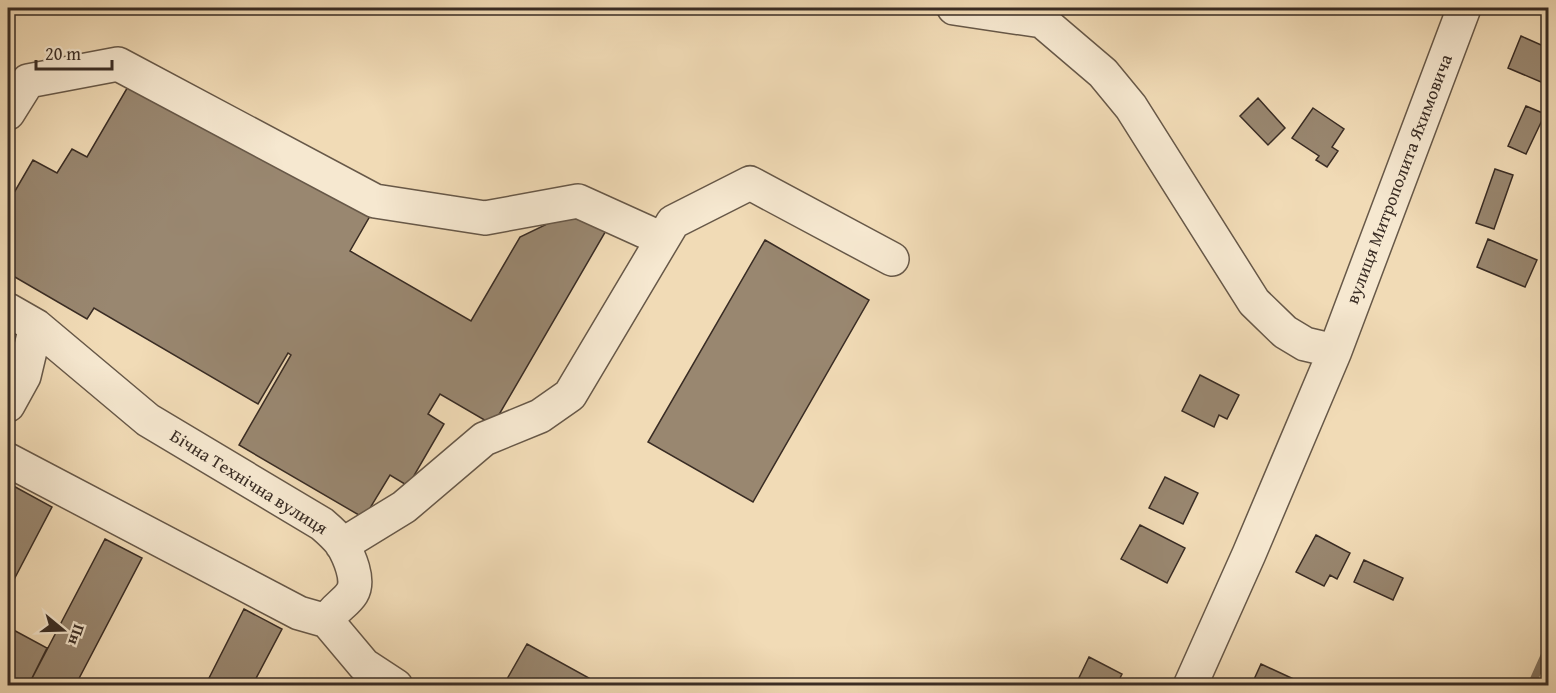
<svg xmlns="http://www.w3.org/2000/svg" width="1556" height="693" font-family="'Gentium Book Plus',serif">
<rect width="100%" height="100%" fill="#f1dbb6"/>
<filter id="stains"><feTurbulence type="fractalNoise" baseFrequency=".00333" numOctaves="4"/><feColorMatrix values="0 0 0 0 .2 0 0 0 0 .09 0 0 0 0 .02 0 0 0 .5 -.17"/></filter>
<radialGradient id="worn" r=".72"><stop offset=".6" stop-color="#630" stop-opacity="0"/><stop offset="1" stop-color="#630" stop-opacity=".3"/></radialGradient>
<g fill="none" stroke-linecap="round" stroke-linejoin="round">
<path stroke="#82725e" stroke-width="8" d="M1531,686l17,-38"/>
</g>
<path fill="#998770" stroke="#392c24" stroke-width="1.5" d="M1521,36l27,12v16l-7,18 -33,-14z
M133,78l237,138 -20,35 121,70 49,-84 58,-28 29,20 -114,196 -53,-31 -12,20 16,10 -36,62 -18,-11 -26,43 -125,-73 52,-90 -3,-2 -30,51 -164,-96 -7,11 -79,-46v-70l25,-43 24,13 15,-24 15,8z
M1258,98l27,30 -17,17 -28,-29z
M1526,106l19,8 -19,40 -18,-8z
M1313,108l31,21 -12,18 6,4 -11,16 -11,-7 3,-4 -27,-18z
M1495,169l18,6 -19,54 -18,-6z
M1488,239l49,21 -12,27 -48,-20z
M765,240l104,60 -116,202 -105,-60z
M1200,375l39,20 -12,24 -8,-4 -5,12 -32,-16z
M1165,477l33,16 -15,31 -34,-16z
M8,483l44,24 -44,84z
M1140,525l45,23 -18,35 -46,-24z
M1316,535l34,18 -13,26 -7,-4 -6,11 -28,-14z
M105,539l37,19 -67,128h-47z
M1364,560l39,18 -10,22 -39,-18z
M244,609l38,20 -30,57h-47z
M8,627l39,21 -19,38h-20z
M527,644l62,34 -4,8h-82z
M1089,657l33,17 -6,12h-41z
M1261,664l39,18 -1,4h-48z"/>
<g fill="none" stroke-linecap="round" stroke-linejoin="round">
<defs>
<path id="minor" d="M954,8l88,13 61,52 28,34 123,195 31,30 20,12 30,7
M8,113l20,-32 90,-17 257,137 110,17 93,-17 84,38
M8,310l28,16 112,94 174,104c7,6 14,12 20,20 7,12 18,36 10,49 -6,10 -19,16 -25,28l37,44 32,21
M8,405l16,-29 12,-50
M8,460l291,153 28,8
M342,545l62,-38 80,-68 56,-23 30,-21 103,-173 77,-39 142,76
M1190,686l59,-132 86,-203 129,-343"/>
</defs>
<use href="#minor" stroke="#675848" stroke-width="36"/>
<use href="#minor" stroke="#f6e8d0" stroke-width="33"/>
</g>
<g text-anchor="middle" stroke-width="4.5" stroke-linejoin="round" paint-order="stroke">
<g font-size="18" fill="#392c24" stroke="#f6e8d0">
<text transform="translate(1399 179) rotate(-69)" y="6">вулиця Митрополита Яхимовича</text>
<text transform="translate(249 482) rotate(32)" y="6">Бічна Технічна вулиця</text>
</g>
</g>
<rect width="1556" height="693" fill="none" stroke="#f1dbb6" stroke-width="30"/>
<rect x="9" y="9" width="1538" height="675" fill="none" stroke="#392c24" stroke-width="3"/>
<rect x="15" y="15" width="1526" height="663" fill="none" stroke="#392c24" stroke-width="1.5"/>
<g transform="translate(63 630) rotate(109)" stroke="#f6e8d0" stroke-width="4.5" paint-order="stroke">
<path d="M0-4.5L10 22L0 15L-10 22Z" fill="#392c24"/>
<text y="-9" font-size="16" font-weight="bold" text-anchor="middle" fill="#392c24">Пн</text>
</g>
<path d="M36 60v9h76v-9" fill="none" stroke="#392c24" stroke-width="3"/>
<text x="45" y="60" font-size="18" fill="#392c24" stroke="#f6e8d0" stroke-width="4.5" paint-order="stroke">20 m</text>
<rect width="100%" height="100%" filter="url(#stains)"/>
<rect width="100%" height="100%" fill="url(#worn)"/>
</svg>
